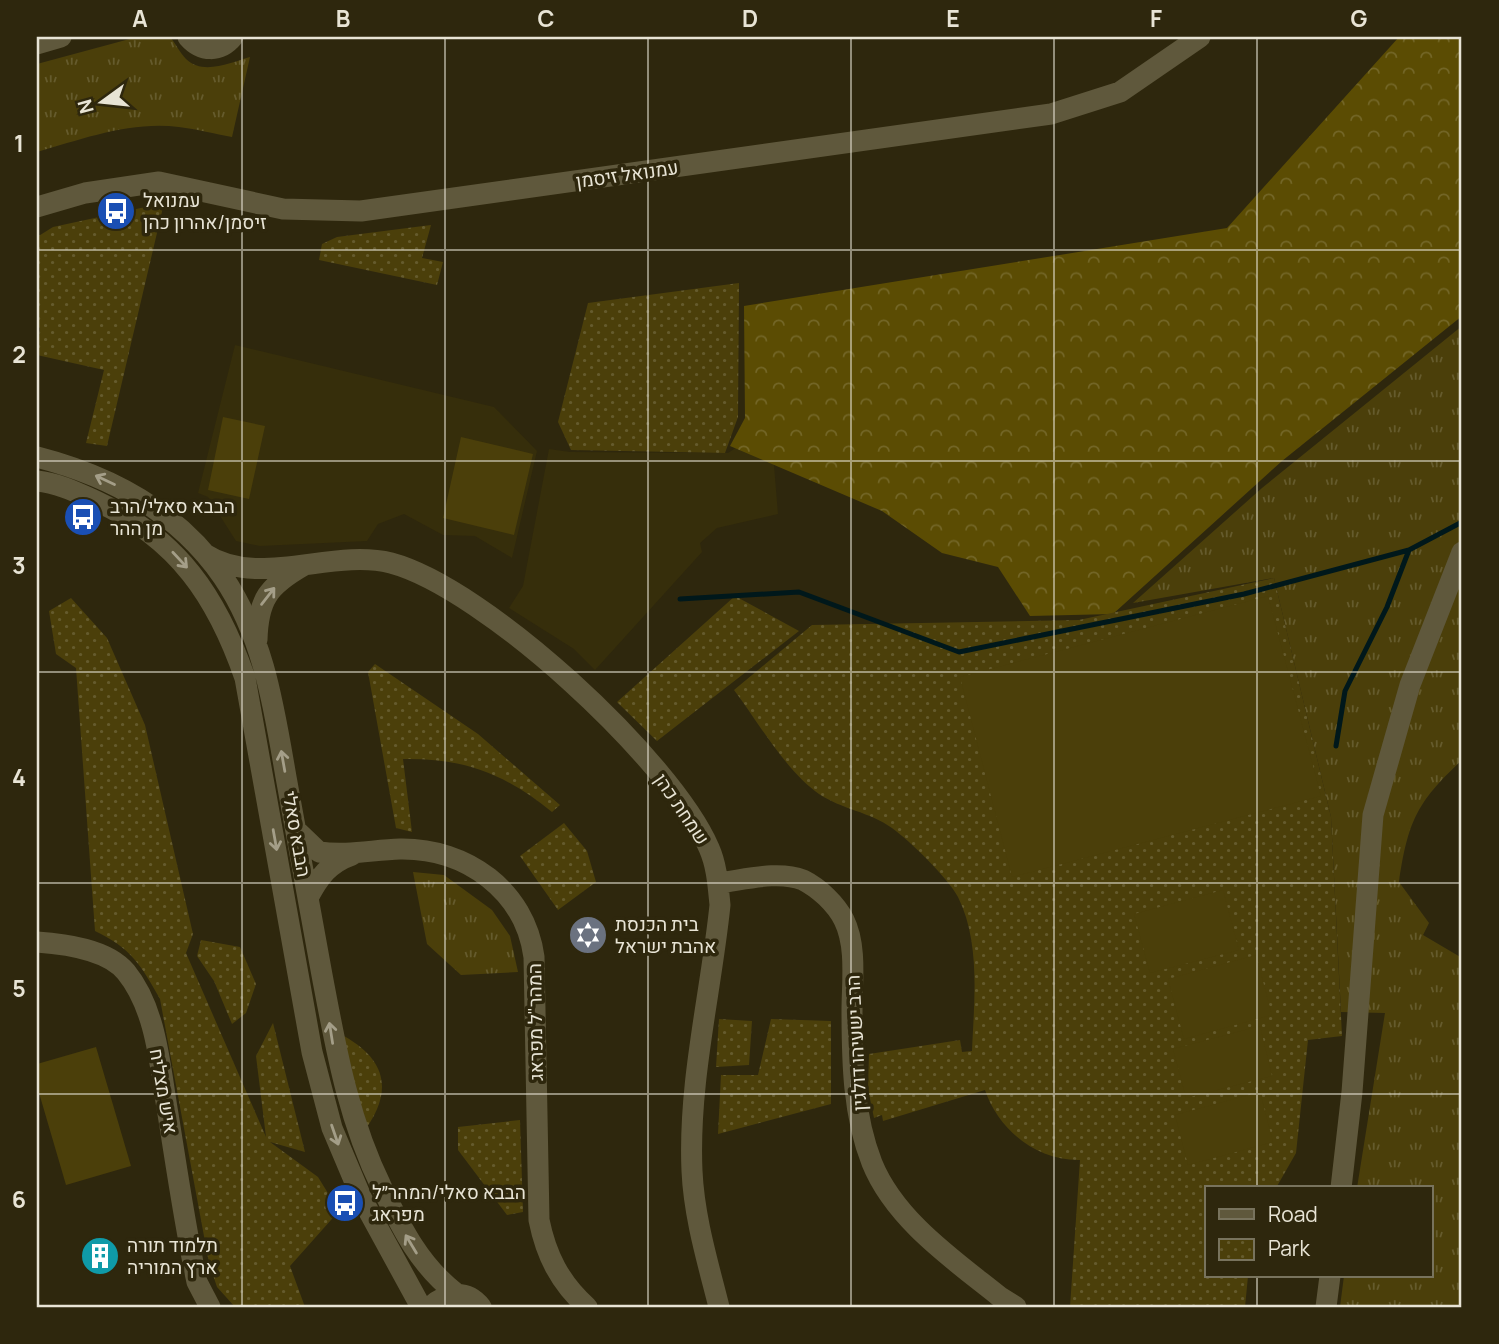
<svg xmlns="http://www.w3.org/2000/svg" width="1499" height="1344" font-family="Manrope,Heebo,sans-serif">
<defs>
<pattern id="grass-tufts" width="24" height="20" patternUnits="userSpaceOnUse" patternTransform="scale(1.75)"><rect width="24" height="20" fill="#4b3f0a"/><path d="M3 7l-1-3M5 7V3M7 7l1-3M15 17l-1-3M17 17v-4M19 17l1-3" fill="none" stroke="#655b2d"/></pattern>
<pattern id="forest-crowns" width="20" height="18" patternUnits="userSpaceOnUse" patternTransform="scale(1.75)"><rect width="20" height="18" fill="#5b4c03"/><path d="M2 6a3 3 0 1 1 6 0M12 15a3 3 0 1 1 6 0" fill="none" stroke="#736627"/></pattern>
<pattern id="park-dots" width="8" height="8" patternUnits="userSpaceOnUse" patternTransform="scale(1.75)"><rect width="8" height="8" fill="#4b3f0a"/><path d="M2 2h.1M6 6h.1" fill="none" stroke="#655b2d" stroke-width="1.8" stroke-linecap="round"/></pattern>
</defs>
<rect width="100%" height="100%" fill="#2e270d"/>
<path fill="#362e0b" d="M235,345l259,62 43,44 -25,107 -37,-22 -32,-1 -39,-21 -26,10 -11,17 -107,5 -24,-5 -28,-44 -10,-4z
M772,441l6,73 -61,14 -17,15 2,9 -107,118 -21,-21 -65,-41 14,-22 26,-137 21,3 158,1 12,-8z"/>
<path fill="url(#grass-tufts)" d="M137,37h33c6,7 10,16 16,22 17,17 46,3 64,-2l-18,80c-17,-3 -35,-8 -53,-10 -49,-6 -96,12 -142,25v-88z
M1462,326v434c-45,42 -54,61 -63,122l30,41 -6,12 39,23v349h-122l4,-31h87v-88h-74l28,-175 -44,-1 -10,-195 -57,-239 -141,25 129,-115z
M413,872l31,3 48,35 18,26 8,36 -57,3 -34,-31z"/>
<path fill="url(#forest-crowns)" d="M1399,37h63v279l-180,145 -169,153 -83,2 -32,-49 -56,-14 -60,-42 -152,-65 15,-28 -1,-112 483,-78z"/>
<path fill="url(#park-dots)" d="M164,203l-57,243 -21,-3 18,-73 -67,-15 3,-27 -3,-2v-89l16,-10z
M431,225l-9,33 21,4 -6,23 -118,-25 3,-16 15,-7z
M739,283l-1,134 -13,36 -154,-3 -13,-28 30,-119z
M1274,578l57,239 11,219 -34,4 -12,113 -20,35h-69v88h41l-3,31h-175l10,-147c-44,1 -82,-31 -95,-70l-102,31 -1,-6 -8,3 -6,-29 1,-35 91,-14 2,12 10,-1c2,-49 9,-108 -14,-154 -10,-19 -48,-56 -66,-69 -22,-16 -51,-19 -73,-34 -33,-23 -61,-72 -85,-104l78,-65 267,-5z
M735,596l64,35 -142,110 -40,-39z
M71,598l36,40 38,87 48,209 -7,19 80,184 -10,-81 17,-33 32,129 -35,-10 48,35 21,34 -49,55 15,41h-70l-18,-20 -8,-24 -49,-264c-19,-34 -29,-51 -65,-68l-19,-263 -20,-14 -7,-43z
M375,664l103,70 82,71 -8,7c-47,-38 -87,-54 -149,-53l9,73 -16,-4 -28,-156z
M564,823l23,28 9,31 -38,28 -38,-54z
M201,940l39,7 16,37 -10,29 -14,11 -18,-43 -17,-25z
M719,1019l33,2 -3,44 -33,2z
M771,1019l60,2v83l-113,30 3,-59h37z
M344,1036c46,26 48,59 18,98z
M520,1120l3,92 -16,3 -49,-65v-23z"/>
<path fill="#4b3f0a" d="M223,417l42,9 -16,73 -41,-9z
M461,437l72,17 -19,81 -71,-17z
M1268,596l53,200 -309,81 -52,-200z
M1223,890l16,60 -89,23 -16,-59z
M1256,955l16,60 -88,24 -16,-60z
M1260,1026l12,50 -86,22 -13,-49z
M96,1047l35,119 -65,19 -29,-99v-22z
M1260,1092l13,50 -85,23 -13,-50z"/>
<g fill="none" stroke-linecap="round" stroke-linejoin="round">
<path stroke="#00181b" stroke-width="5" d="M680,599l119,-7 160,60 285,-58 165,-44
M1336,746l9,-55 42,-84 22,-57 53,-28"/>
<path stroke="#5f583c" stroke-width="21" d="M188,37c13,15 32,16 45,0
M37,44l24,-7
M37,207l48,-14 74,-11 124,27 78,2 690,-97 69,-22 80,-55
M37,457c74,19 142,56 186,120 41,60 51,131 63,200 12,66 24,132 36,198 14,74 26,144 60,213 20,41 38,78 75,106
M37,481c21,2 41,12 61,21 80,37 119,95 147,176l67,374 20,76 30,71 59,108
M205,554c54,35 126,-6 186,9 94,25 280,197 318,285 8,18 9,37 11,57 -9,88 -32,177 -28,266 2,46 16,92 27,136
M257,640c1,-40 11,-54 46,-74
M296,830l23,22c28,4 53,-2 81,-3 67,-1 125,42 134,108l5,263c7,35 21,63 48,87
M718,883c26,-3 60,-13 85,-3 16,8 33,24 41,40 13,26 8,63 8,90 0,51 1,105 20,153 23,57 82,97 128,134l16,10
M308,898c11,-21 21,-35 44,-43
M37,942c28,2 70,7 89,30 31,38 34,96 42,142 9,56 17,113 29,168l13,25
M1341,1188l11,-96 21,-277 37,-130 52,-133
M430,1307c15,-15 37,-18 51,0
M1326,1307l4,-31"/>
</g>
<defs><path id="oneway-shaft" d="M-6 0H5M1.5-3L5.5 0L1.5 3" fill="none" stroke-width="1.6" stroke-linecap="round" stroke-linejoin="round" transform="scale(1.75)"/></defs>
<g stroke="#a49e88">
<use href="#oneway-shaft" transform="translate(105 480) rotate(-155)"/>
<use href="#oneway-shaft" transform="translate(180 560) rotate(47)"/>
<use href="#oneway-shaft" transform="translate(268 596) rotate(-52)"/>
<use href="#oneway-shaft" transform="translate(283 761) rotate(-100)"/>
<use href="#oneway-shaft" transform="translate(275 840) rotate(80)"/>
<use href="#oneway-shaft" transform="translate(331 1033) rotate(-99)"/>
<use href="#oneway-shaft" transform="translate(335 1135) rotate(71)"/>
<use href="#oneway-shaft" transform="translate(411 1244) rotate(-121)"/>
</g>
<path fill="none" stroke="#e8e4d5" stroke-width="2" stroke-opacity="0.55" d="M242,37v1270M445,37v1270M648,37v1270M851,37v1270M1054,37v1270M1257,37v1151M37,250h1425M37,461h1425M37,672h1425M37,883h1425M37,1094h1425M1257,1276v31"/>
<defs>
<symbol id="bus-disc" viewBox="-11 -11 22 22"><circle r="9.5" fill="#1a4fb4" stroke="#2e270d"/><path d="M-5-6H5V4H4V6H2V4H-2V6H-4V4H-5ZM-3.5-4V0h7V-4ZM-3.5 1.2v1.5H-2V1.2ZM2 1.2v1.5H3.5V1.2Z" fill="#fff"/></symbol>
<symbol id="synagogue-disc" viewBox="-11 -11 22 22"><circle r="9.5" fill="#6b7280" stroke="#2e270d"/><path d="M0-6.5L5.6 3.2H-5.6ZM0 6.5L5.6-3.2H-5.6Z" fill="#fff"/></symbol>
<symbol id="building-disc" viewBox="-11 -11 22 22"><circle r="9.5" fill="#0f9aa8" stroke="#2e270d"/><path d="M-4-6H4V6H1V3H-1V6H-4ZM-2.5-4.3h1.7v1.8h-1.7ZM.8-4.3h1.7v1.8H.8ZM-2.5-1h1.7V.8h-1.7ZM.8-1h1.7V.8H.8Z" fill="#fff"/></symbol>
</defs>
<g fill-rule="evenodd">
<use href="#bus-disc" x="94" y="189" width="44" height="44"/>
<use href="#bus-disc" x="61" y="495" width="44" height="44"/>
<use href="#synagogue-disc" x="566" y="913" width="44" height="44"/>
<use href="#bus-disc" x="323" y="1181" width="44" height="44"/>
<use href="#building-disc" x="78" y="1234" width="44" height="44"/>
</g>
<g text-anchor="middle" stroke-width="7" stroke-linejoin="round" paint-order="stroke">
<g font-size="19" fill="#e8e4d5" stroke="#2e270d">
<text transform="translate(627 174) rotate(-8)" y="7">עמנואל זיסמן</text>
<text transform="translate(682 809) rotate(56)" y="7">שמחת כהן</text>
<text transform="translate(297 834) rotate(80)" y="7">הבבא סאלי</text>
<text transform="translate(535 1022) rotate(-91)" y="7">המהר"ל מפראג</text>
<text transform="translate(856 1043) rotate(-93)" y="7">הרב ישעיהו דולגין</text>
<text transform="translate(164 1091) rotate(80)" y="7">איש מצליח</text>
</g>
<g font-size="19" fill="#e8e4d5" stroke="#2e270d" text-anchor="start">
<text x="143" y="207">עמנואל<tspan x="143" dy="22">זיסמן/אהרון כהן</tspan></text>
<text x="110" y="513">הבבא סאלי/הרב<tspan x="110" dy="22">מן ההר</tspan></text>
<text x="615" y="931">בית הכנסת<tspan x="615" dy="22">אהבת ישראל</tspan></text>
<text x="372" y="1199">הבבא סאלי/המהר״ל<tspan x="372" dy="22">מפראג</tspan></text>
<text x="127" y="1252">תלמוד תורה<tspan x="127" dy="22">ארץ המוריה</tspan></text>
</g>
</g>
<rect width="1499" height="1344" fill="none" stroke="#2e270d" stroke-width="77"/>
<rect x="1205" y="1186" width="228" height="91" fill="#2e270d" stroke="#78735d" stroke-width="2"/>
<rect x="1219" y="1209" width="35" height="10" fill="#5f583c" stroke="#78735d" stroke-width="2"/>
<text x="1268" y="1222" font-size="21" fill="#e8e4d5">Road</text>
<rect x="1219" y="1239" width="35" height="21" fill="url(#park-dots)" stroke="#78735d" stroke-width="2"/>
<text x="1268" y="1256" font-size="21" fill="#e8e4d5">Park</text>
<g transform="translate(102 102) rotate(255)" stroke="#2e270d" stroke-width="5" paint-order="stroke">
<path d="M0-5L12 26L0 18L-12 26Z" fill="#e8e4d5"/>
<text y="-10" font-size="19" font-weight="bold" text-anchor="middle" fill="#e8e4d5">N</text>
</g>
<rect x="38" y="38" width="1422" height="1268" fill="none" stroke="#e8e4d5" stroke-width="2.5"/>
<g font-size="23" text-anchor="middle" font-weight="bold" fill="#e8e4d5">
<text x="140" y="27">A</text>
<text x="343" y="27">B</text>
<text x="546" y="27">C</text>
<text x="750" y="27">D</text>
<text x="953" y="27">E</text>
<text x="1156" y="27">F</text>
<text x="1359" y="27">G</text>
<text x="19" y="152">1</text>
<text x="19" y="363">2</text>
<text x="19" y="574">3</text>
<text x="19" y="786">4</text>
<text x="19" y="997">5</text>
<text x="19" y="1208">6</text>
</g>
</svg>
